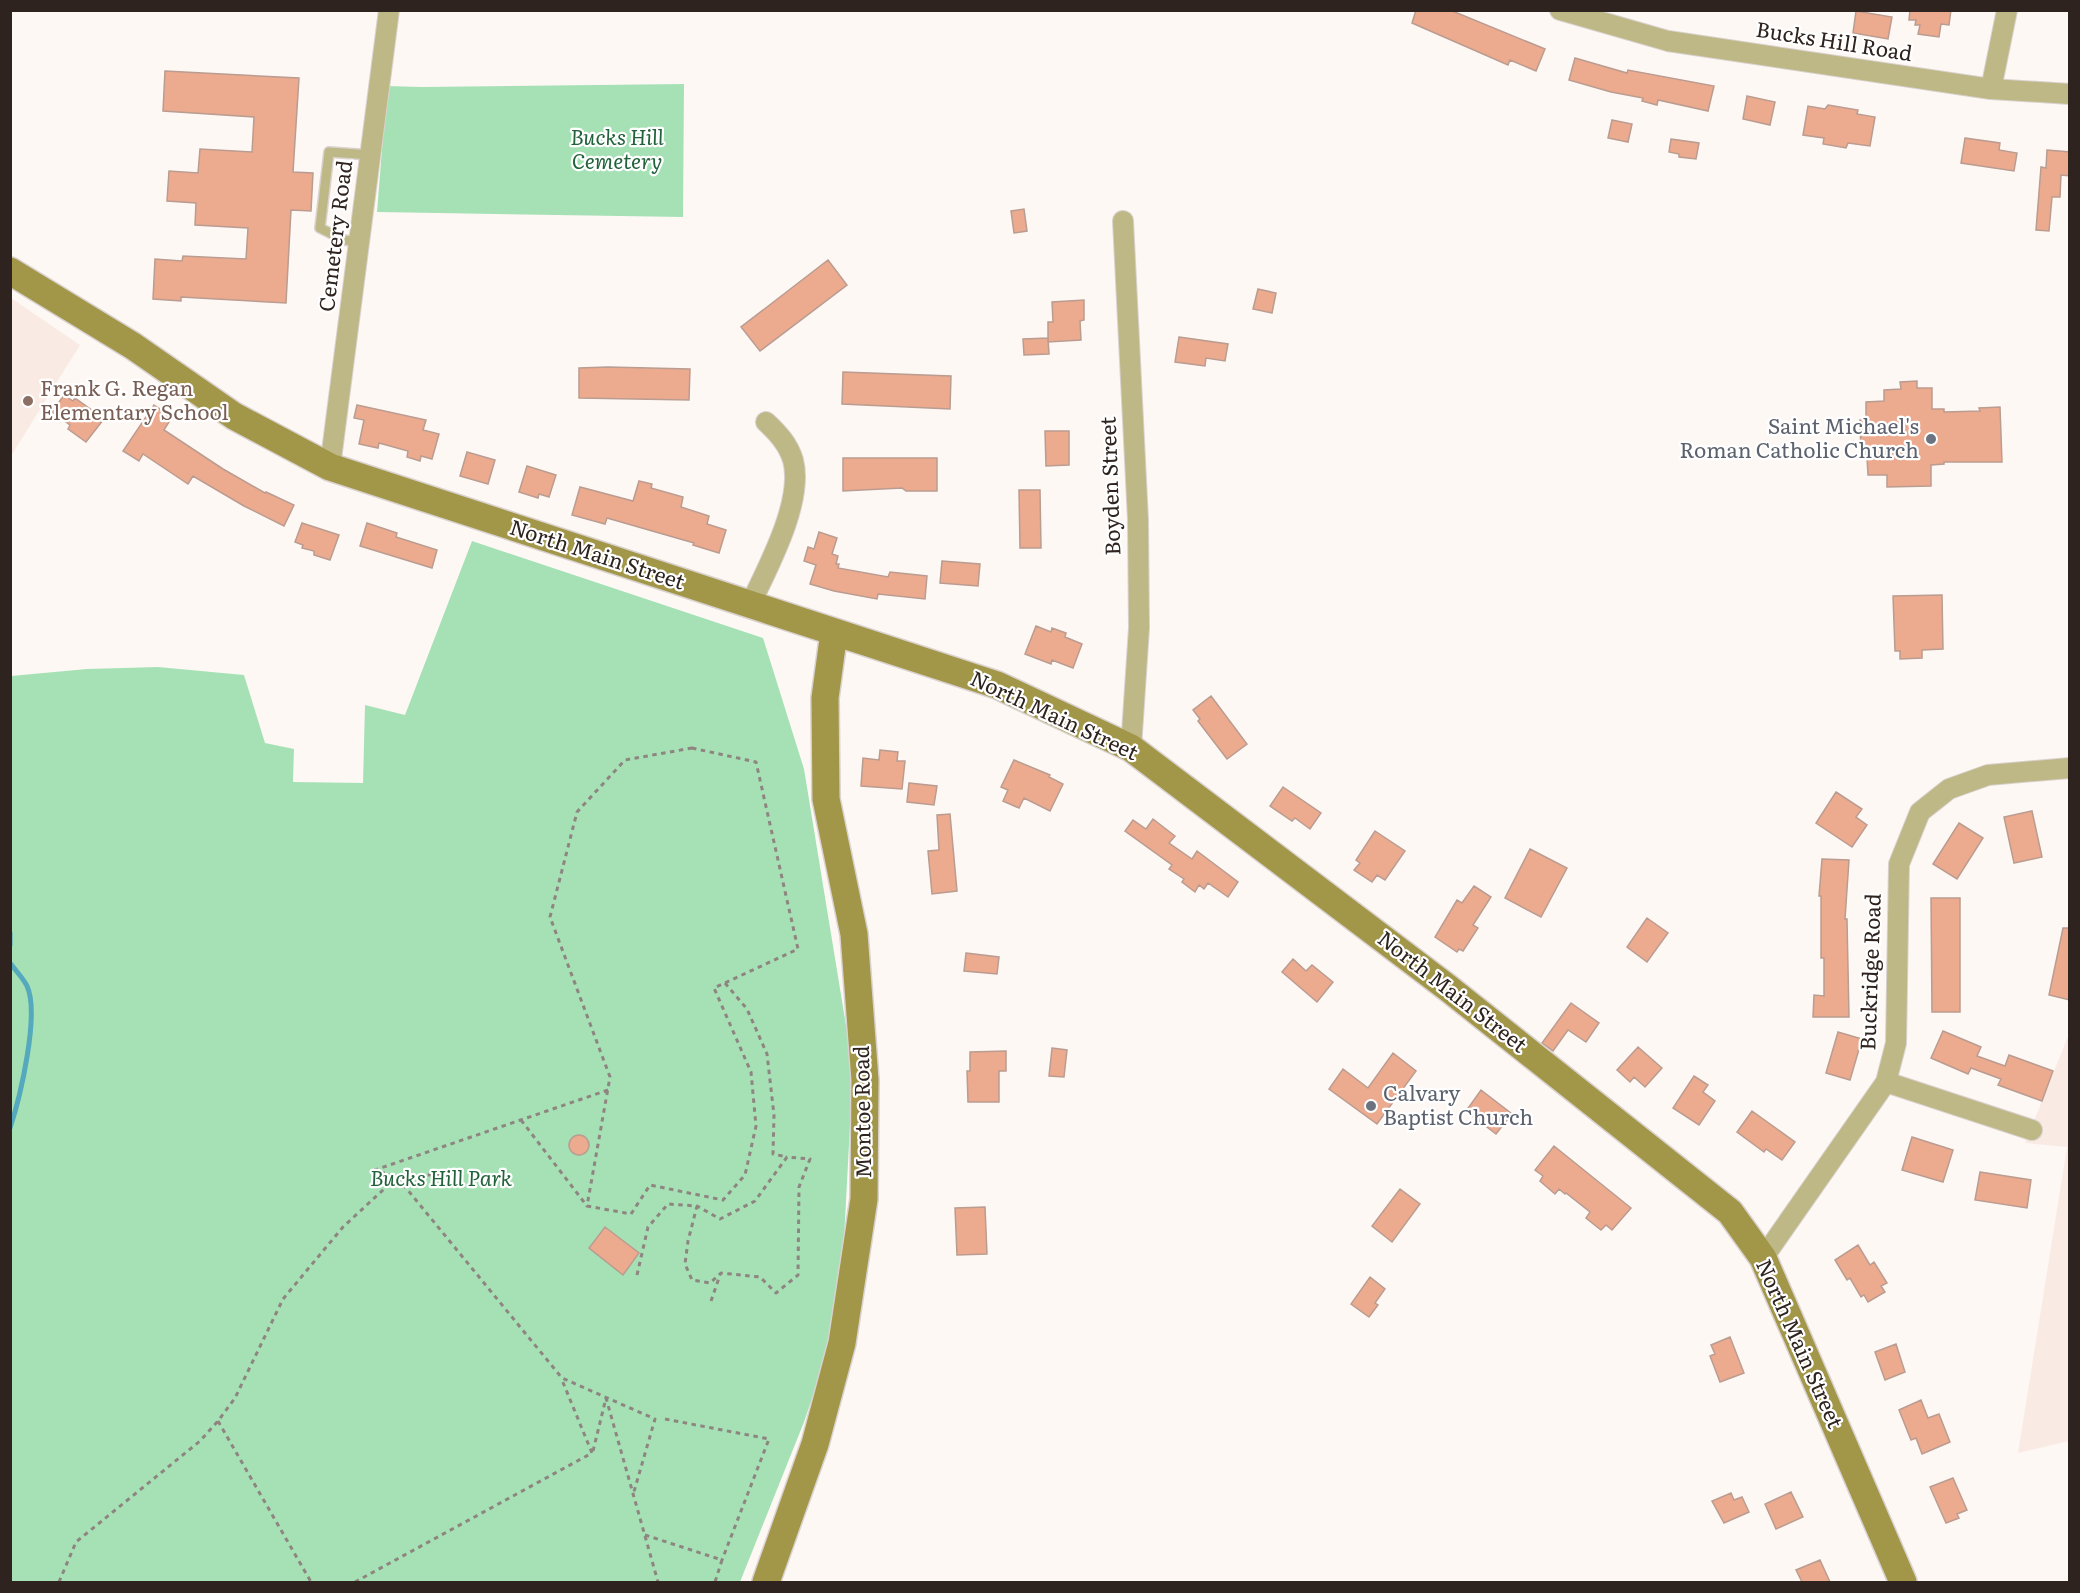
<svg xmlns="http://www.w3.org/2000/svg" width="2080" height="1593" font-family="Literata,serif">
<rect width="100%" height="100%" fill="#fef8f5"/>
<path fill="#faeae4" d="M11,298l69,47 -69,111z
M2069,1034v407l-51,12 49,-306 -42,-4z"/>
<path fill="#a6e1b6" d="M684,84l-1,133 -306,-5 10,-126 35,1z
M472,541l291,97 41,131 49,299 -13,248 -36,106 -64,160h-729v-906l76,-7 71,-2 86,8 21,68 29,6 -1,33 70,1 2,-78 40,10z"/>
<g fill="none" stroke-linecap="round" stroke-linejoin="round">
<path stroke="#55a9bd" stroke-width="5" d="M10,933v12
M10,963c6,8 13,15 17,23 13,28 -7,112 -17,142"/>
</g>
<path fill="#ecaa8f" stroke="#ba9c90" stroke-width="1.5" d="M1416,10h34l95,39 -9,22 -26,-11 -2,5 -96,-42z
M1910,10h41l-2,15 -8,-1 -2,13 -21,-3 2,-9h-5l1,-5h-7z
M1856,11l36,6 -4,22 -35,-6z
M1575,58l52,15 1,-3 86,16 -6,25 -50,-11 -1,5 -15,-4 1,-3 -32,-6 -42,-12z
M165,71l134,7 -6,94 20,1 -2,38 -20,-1 -5,93 -105,-6v4l-28,-2 2,-40 27,2 1,-5 63,3 2,-31 -53,-3 1,-22 -29,-2 2,-30 29,2 2,-24 52,3 2,-35 -91,-6z
M1747,96l28,6 -5,23 -27,-6z
M1828,105l30,5 -1,4 18,3 -5,29 -22,-3 -2,5 -23,-4 1,-6 -21,-3 5,-29 17,3z
M1612,120l20,4 -4,18 -20,-4z
M1965,138l35,5 -1,7 18,3 -3,18 -53,-8z
M1671,139l28,4 -3,16 -17,-2v-3l-10,-2z
M2047,150l23,2v24l-9,-1 -1,22h-8l-3,34 -13,-1 5,-63 5,1z
M1024,209l3,22 -13,2 -3,-22z
M828,260l19,25 -87,66 -19,-24z
M1258,289l18,4 -4,20 -19,-4z
M1084,300v20l-4,1 1,19 -33,2v-20h5l-1,-20z
M1179,337l49,7 -3,17 -19,-3 -1,8 -30,-4z
M1048,338l1,16 -25,1 -1,-16z
M608,367l82,2 -1,31 -110,-2v-30z
M843,372l108,4 -1,33 -108,-5z
M1917,381v7h15v21h12v3l36,-1 -1,-3 21,-1 2,55h-58v2l-13,1v21l-44,1v-12h-19l-1,-17h-6l-1,-38h6v-18l18,-1v-11l17,-1 -1,-7z
M64,395l9,6 2,-3 29,21 -18,23 -18,-13 2,-4 -18,-13z
M154,405l18,12 -8,13 59,39 42,24 1,-1 28,13 -10,21 -40,-20 -51,-30 -5,8 -45,-30 -4,7 -16,-10z
M357,405l69,15 -3,10 16,4 -7,25 -11,-3 -1,5 -13,-4 1,-6 -29,-8 -1,5 -19,-4 5,-24 -10,-2z
M1045,431h24v34l-23,1z
M467,452l28,8 -7,24 -28,-8z
M843,458h94v33h-31l-4,-3 -59,3z
M527,466l29,9 -7,22 -10,-3 -1,4 -19,-6z
M639,481l13,3 -1,4 32,9 -2,10 28,9 -2,8 19,6 -7,23 -26,-8 1,-2 -87,-25 -2,6 -33,-9 8,-28 53,14z
M1019,490h21l1,58h-21z
M302,523l37,12 -9,25 -16,-5v-4l-12,-3 1,-3 -8,-3z
M367,523l30,10 -1,4 41,13 -5,18 -72,-22z
M819,532l18,6 -5,16 6,2 -2,8h3l-1,4 50,9 2,-5 37,4 -2,23 -47,-5 -1,5 -43,-8 -24,-7 6,-19 -12,-4 4,-14 6,2z
M942,561l38,3 -2,22 -38,-3z
M1942,595l1,54 -21,1v8l-22,1v-8h-5l-2,-55z
M1036,626l15,6 1,-4 14,5 -1,4 17,7 -9,24 -21,-8 -1,4 -26,-10z
M1211,696l36,48 -20,15 -29,-38 2,-2 -7,-9z
M880,750l18,2 -1,9h8l-3,28 -41,-3 2,-28 16,2z
M1014,760l36,15 -1,2 14,7 -13,27 -26,-13 -5,10 -16,-7 5,-11 -7,-3z
M909,783l28,3 -3,19 -27,-3z
M1283,787l38,26 -11,16 -15,-11 -3,3 -22,-15z
M1836,792l26,17 -6,8 11,8 -15,22 -36,-24z
M2032,811l10,46 -28,6 -10,-46z
M950,814l7,77 -25,3 -4,-43 11,-1 -2,-35z
M1153,819l22,17 -6,7 23,16 5,-8 41,31 -10,15 -20,-14 -4,6 -5,-4 -4,7 -13,-10 2,-3 -15,-10 3,-4 -47,-34 8,-11 13,9z
M1959,823l24,15 -26,41 -24,-15z
M1375,831l30,20 -20,29 -8,-5 -5,7 -18,-12 6,-7 -4,-3z
M1530,849l37,19 -26,49 -36,-19z
M1822,859l27,1 -4,59h2l2,98h-36l1,-22 10,1v-38h-3v-62h-2z
M1474,886l17,11 -18,28 5,3 -15,23 -4,-2 -2,3 -22,-15 22,-37 5,3z
M1931,898h29v114h-28z
M1647,918l21,15 -21,29 -20,-15z
M2063,928h7v72l-21,-5z
M966,953l33,4 -2,17 -33,-3z
M1293,959l13,12 6,-6 21,17 -16,20 -35,-30z
M1571,1003l28,20 -13,19 -18,-12 -15,21 -11,-8z
M1943,1031l38,16 -4,9 28,10 4,-11 44,16 -11,30 -44,-16 3,-6 -30,-11 -3,6 -37,-16z
M1838,1032l24,7 -12,41 -24,-7z
M1638,1047l24,21 -17,19 -11,-10 -4,5 -13,-12z
M1052,1048l15,2 -3,27 -15,-1z
M1006,1051v20h-7v31h-31l-1,-31h3v-19z
M1393,1053l23,18 -39,53 -48,-35 14,-20 25,19z
M1694,1076l14,9 -5,7 12,9 -16,24 -26,-17z
M1481,1090l31,24 -16,20 -30,-23z
M1752,1111l43,31 -13,18 -16,-11 -2,3 -27,-20z
M569 1145a10 10 0 1 1 20 0a10 10 0 1 1-20 0Z
M1912,1137l41,13 -10,32 -41,-12z
M1554,1146l77,62 -19,22 -6,-5 -5,5 -15,-12 4,-6 -24,-19 -1,1 -6,-5 -4,5 -15,-13 3,-5 -8,-6z
M1980,1172l51,8 -4,28 -52,-8z
M1400,1189l20,15 -28,38 -20,-16z
M985,1207l2,47 -30,1 -2,-47z
M605,1227l34,26 -16,22 -34,-27z
M1858,1245l12,20 4,-3 13,21 -6,3 4,6 -17,10 -4,-7 -3,2 -11,-19 -3,2 -12,-20z
M1370,1277l15,12 -10,14 3,2 -9,12 -18,-13z
M1730,1337l14,36 -24,9 -10,-26 5,-2 -4,-9z
M1896,1344l9,28 -20,8 -10,-28z
M1921,1400l7,18 11,-4 11,28 -28,12 -6,-16 -5,2 -12,-30z
M1953,1478l14,32 -10,4 2,4 -13,5 -16,-36z
M1791,1492l12,25 -27,12 -11,-25z
M1731,1493l3,7 8,-3 7,15 -25,11 -12,-22z
M1820,1560l10,22h-28l-6,-12z"/>
<g fill="none" stroke-linecap="round" stroke-linejoin="round">
<defs>
<path id="lane" d="M360,242l-16,-2 -24,-12 9,-76 42,3"/>
<path id="street" d="M1560,10l108,31 323,48 79,5
M1991,89l16,-79
M1123,221l15,299 1,108 -8,120
M330,467l59,-457
M750,605c18,-38 54,-104 43,-145 -5,-16 -15,-27 -27,-38
M1886,1082l146,48
M1763,1258l123,-176 10,-39 3,-179 21,-52 29,-23 39,-14 82,-7"/>
<path id="secondary" d="M10,271l123,75 101,70 96,51 667,218 134,63 317,240 282,224 33,46 140,324
M766,1582l49,-138 27,-101 22,-144 1,-119 -11,-146 -28,-135 -1,-101 9,-66"/>
</defs>
<use href="#lane" stroke="#d9d2ce" stroke-width="12"/>
<use href="#street" stroke="#d9d2ce" stroke-width="22"/>
<use href="#secondary" stroke="#d9d2ce" stroke-width="30"/>
<path stroke="#8e8581" stroke-width="3" stroke-dasharray="4.5 4.5" stroke-linecap="butt" d="M692,748l64,14 42,187 -84,39 37,84 5,54 -11,49 -22,25 -73,-15 -19,29 -44,-8 23,-129 -60,-160 27,-105 48,-52z
M725,983l22,26 20,45 7,61 -1,39 14,3
M608,1090l-233,80 22,7 165,201 93,41 -22,76
M521,1120l66,86
M637,1275l11,-48 20,-23 29,2 -9,35 -3,23 7,16 18,3 11,-10 39,4 16,16 22,-18 1,-88 11,-28 -23,-2 -32,44 -35,18 -23,-13
M711,1301l9,-26
M665,1419l104,20 -47,121
M218,1421l93,161
M593,1451l13,-53 52,184
M645,1535l77,25 -7,22
M59,1582l17,-40 124,-101 18,-20 17,-23 48,-99 60,-72 54,-50 49,-3
M355,1582l237,-129 -30,-73"/>
<use href="#lane" stroke="#beb786" stroke-width="9"/>
<use href="#street" stroke="#beb786" stroke-width="20"/>
<use href="#secondary" stroke="#a29649" stroke-width="27"/>
</g>
<circle fill="#8d6e63" stroke="#fff" stroke-width="2" cx="28" cy="401" r="6"/>
<g fill="#6b7280" stroke="#fff" stroke-width="2">
<circle cx="1931" cy="439" r="6"/>
<circle cx="1371" cy="1106" r="6"/>
</g>
<g text-anchor="middle" stroke-width="4.5" stroke-linejoin="round" paint-order="stroke">
<g font-size="21" fill="#2e231e" stroke="#fff">
<text transform="translate(1834 42) rotate(9)" y="7">Bucks Hill Road</text>
<text transform="translate(336 236) rotate(-83)" y="7">Cemetery Road</text>
<text transform="translate(1111 486) rotate(-92)" y="7">Boyden Street</text>
<text transform="translate(597 555) rotate(18)" y="7">North Main Street</text>
<text transform="translate(1054 716) rotate(25)" y="7">North Main Street</text>
<text transform="translate(1871 972) rotate(-88)" y="7">Buckridge Road</text>
<text transform="translate(1452 992) rotate(38)" y="7">North Main Street</text>
<text transform="translate(863 1112) rotate(-91)" y="7">Montoe Road</text>
<text transform="translate(1799 1344) rotate(66)" y="7">North Main Street</text>
</g>
<g font-size="21" font-style="italic" fill="#21623a" stroke="#fff">
<text x="617" y="145">Bucks Hill<tspan x="617" dy="24">Cemetery</tspan></text>
<text x="441" y="1186">Bucks Hill Park</text>
</g>
<g font-size="21" fill="#785e54" stroke="#fff" text-anchor="start">
<text x="40" y="396">Frank G. Regan<tspan x="40" dy="24">Elementary School</tspan></text>
</g>
<g font-size="21" fill="#5b616d" stroke="#fff" text-anchor="end">
<text x="1919" y="434">Saint Michael's<tspan x="1919" dy="24">Roman Catholic Church</tspan></text>
<text x="1383" y="1101" text-anchor="start">Calvary<tspan x="1383" dy="24">Baptist Church</tspan></text>
</g>
</g>
<rect width="2080" height="1593" fill="none" stroke="#2e231e" stroke-width="24"/>
</svg>
